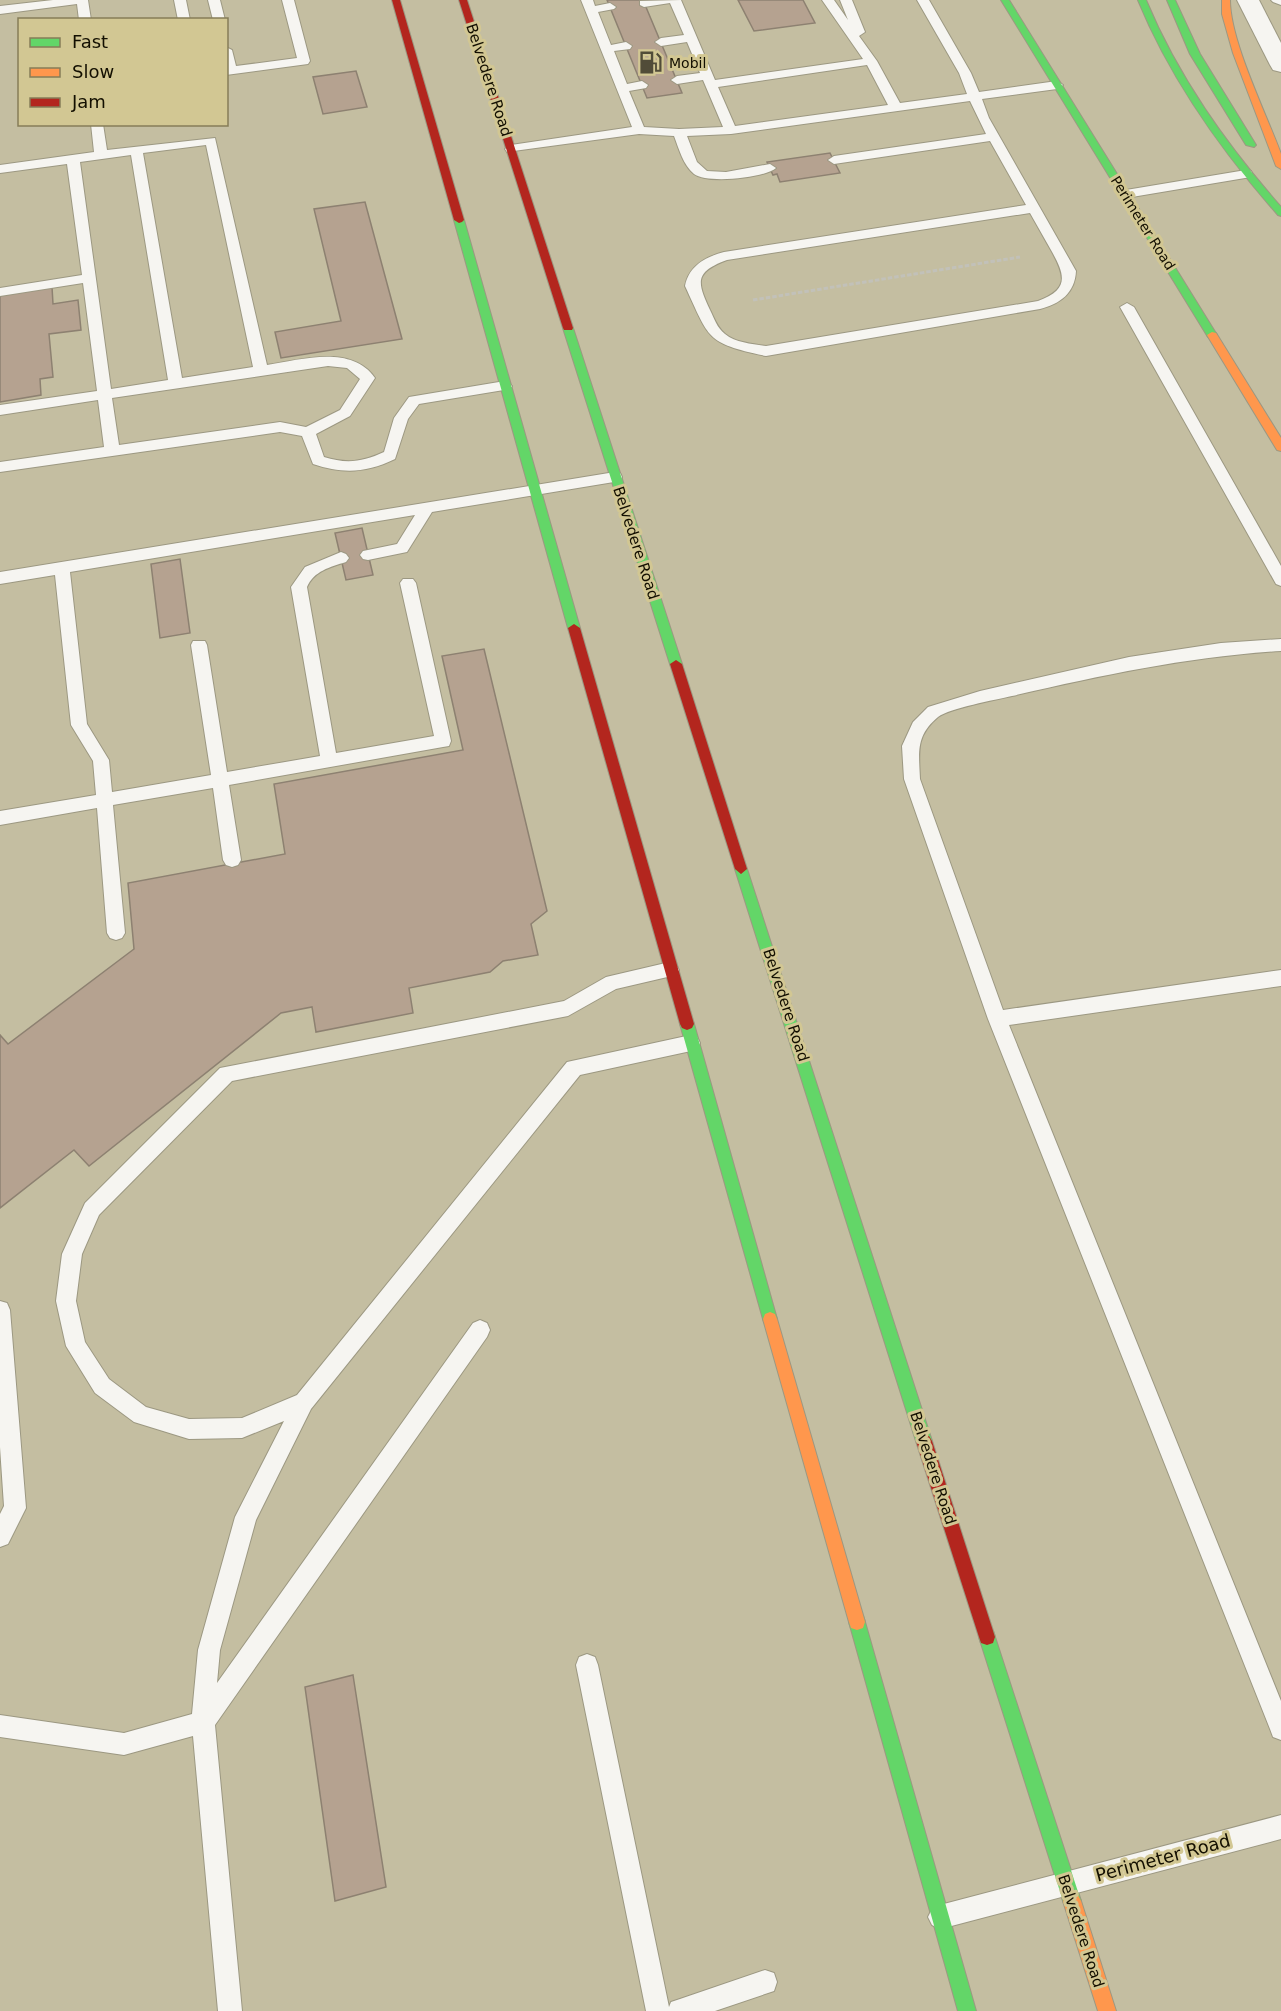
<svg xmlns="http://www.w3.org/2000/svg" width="1281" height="2011" font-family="'DejaVu Sans',sans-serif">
<rect width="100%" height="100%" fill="#c4bea1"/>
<path fill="#b5a290" stroke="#8d8171" stroke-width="1.5" d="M607,0h36l39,93 -35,5z
M738,0h65l12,23 -61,8z
M356,71l11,36 -44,7 -10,-37z
M830,153l10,20 -60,9 -3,-8 -4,1 -6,-13z
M365,202l37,137 -121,19 -6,-26 66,-11 -27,-112z
M52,287l1,17 25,-4 3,30 -32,4 4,43 -13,2 1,16 -41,7v-108z
M362,528l11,47 -27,5 -11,-47z
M180,559l10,74 -30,5 -9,-74z
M484,649l63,262 -16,13 7,31 -35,6 -13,11 -81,16 4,25 -97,19 -4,-25 -31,6 -192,153 -15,-16 -74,58v-173l8,9 126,-95 -6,-66 157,-29 -11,-70 189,-34 -21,-94z
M353,1675l33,212 -51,14 -30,-214z"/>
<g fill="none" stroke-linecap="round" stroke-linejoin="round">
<defs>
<path id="lane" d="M53,0h35l3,20h-12l-2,-16 -77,10v-8z
M174,0h12l4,20h-12z
M208,0h12l5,20h-12z
M282,0h12l16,61 -2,3 -82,11v-28l6,3 4,16 61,-8z
M581,0h12l2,6 15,-3 6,4 -2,2 -16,3 13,33 15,-3 6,4 -2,3 -16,2 13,33 15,-3 6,4 -2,3 -17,3 15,36 35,2 44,-2 -20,-47 -26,4 -6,-4 6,-4 23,-3 -13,-31 -26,4 -6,-4 6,-4 23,-3 -14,-32 -26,4 -4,-2v-4l41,-1 34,80 148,-21 -41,-59h12l14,20 -8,-20h12l13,32 -6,4 18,25 23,42 67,-9 -8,-21 -42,-73h12l42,73 8,19 78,-11 6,4 -6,4 -75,10 7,19 87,153c-1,22 -16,33 -36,38l-274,47c-60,-13 -56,-16 -81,-70 4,-20 20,-29 39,-34l302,-47 -36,-64 -156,23 -6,-4 6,-4 152,-22 -16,-33 -239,33 -44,2 10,26 10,9 19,1 44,-8 6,4c-11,10 -69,16 -82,6 -11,-9 -15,-25 -20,-38l-35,-2 -132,18 -2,-3 6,-4 121,-18zM867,65l21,40 -153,21 -17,-39zM1030,213c7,12 14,25 21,37 14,25 19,39 -13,51l-272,45c-13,-2 -30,-3 -41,-12 -8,-6 -11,-16 -15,-24 -13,-28 -16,-38 17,-50z
M1271,0h10v5l-8,-3z
M91,124h12l4,26 108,-12 52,227c34,-5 84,-21 108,13l-25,38 -34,18 8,23c22,7 39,5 60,-5l10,-34 15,-21 96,-16 7,5 -2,3 -91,15 -11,15 -13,40c-29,14 -52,15 -82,5l-11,-28 -22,-4 -280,40v-10l104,-15 -6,-47 -98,15v-10l97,-14 -14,-108 -83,13v-8l82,-13 -15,-111 -67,9v-8l94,-13zM206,145l47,222 -71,11 -39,-225zM131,155l37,225 -57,9 -31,-227zM328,366l19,2 13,11 -20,31 -34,17 -26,-5 -161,23 -7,-47z
M1246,170l5,1 1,3 -1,3 -125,21 -6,-4 6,-4z
M1127,303l7,4 147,259v20l-5,-2 -156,-277z
M615,472l5,1 2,4 -2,4 -188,31 -25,40 -39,8 -5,-1 -3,-4 3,-4 34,-7 18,-29 -345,57 17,152 22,36 3,32 99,-17 -20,-130 2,-4h12l2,4 20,127 93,-16 -29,-169 14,-20 36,-15 5,2 3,4 -3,4c-16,5 -32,9 -39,25l29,166 98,-17 -34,-153 3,-4h10l3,4 35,158 -2,5 -6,1 -214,38 12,75 -3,5 -6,2 -6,-2 -3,-5 -10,-72 -100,17 12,128 -3,5 -6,2 -6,-2 -3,-5 -10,-125 -97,17v-14l96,-16 -3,-34 -22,-36 -16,-150 -55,9v-12z
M1281,639v12c-94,6 -177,24 -269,45 -17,4 -62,12 -74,21 -23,19 -19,36 -18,62l83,231 278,-40v16l-272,39 272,676v39l-8,-3 -3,-8 -282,-710 -84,-240 -2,-33 11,-24 15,-15 52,-16 149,-34 92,-14z
M670,962l6,3 3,5 -3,5 -60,14 -48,27 -336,65 -133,134 -17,39 -6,47 9,41 24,37 37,28 43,12 53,-1 55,-23 270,-333 124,-27 6,2 3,6 -3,6 -6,2 -111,24 -269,334 -55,111 -36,130 -3,33 256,-360 7,-3 7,3 3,7 -3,7 -272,388 27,286h-24l-25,-275 -69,19 -124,-18v-22l124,18 68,-19 6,-64 37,-133 49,-96 -42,17 -53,1 -55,-17 -39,-29 -29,-47 -10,-45 6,-47 23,-51 135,-135 344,-67 42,-24z
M0,1301l7,2 3,7 16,198 -18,36 -8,3v-33l4,-8 -4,-59z
M587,1654l8,3 3,8 71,342 2,-5 9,-3 85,-29 9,3 3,9 -3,9 -59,20h-69l-70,-346 3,-8z
M1281,1815v24l-341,90 -8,-4 -4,-8 4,-8 8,-4z"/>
<path id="street" d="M1237,0h22l22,43v29l-8,-2 -3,-5z"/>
<path id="fast" d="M1001,0h8l208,335 -1,2h-8z
M1138,0h8c32,77 80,144 135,207v9l-3,-1c-57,-65 -107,-135 -140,-215z
M1167,0h8l25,54 56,91 -2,2 -8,-2 -56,-91z
M459,217l5,3 116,408 -6,4 -6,-4 -114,-408z
M568,325l5,3 109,336 -2,3h-8l-2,-3 -107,-336z
M741,864l6,5 185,572 -3,5 -5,3 -5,-3 -3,-5 -181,-572z
M687,1018l5,2 2,4 83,295 -2,5 -5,2 -5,-2 -2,-5 -83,-295 2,-4z
M857,1614l6,2 2,6 111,389h-18l-109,-389 2,-6z
M987,1629l6,2 2,6 86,264 -3,6 -6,3 -6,-3 -3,-6 -84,-264 2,-6z"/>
<path id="slow" d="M1222,0h8c0,41 36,113 51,154v15l-5,-3 -43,-113 -11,-39z
M1212,332l4,1 65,105v13l-4,-1 -70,-115z
M770,1312l5,2 2,5 88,303 -2,6 -6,2 -6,-2 -2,-6 -86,-303 2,-5z
M1072,1892l6,3 3,6 35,110h-18l-35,-110 3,-6z"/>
<path id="jam" d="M392,0h8l64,220 -2,2 -3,1 -5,-3z
M459,0h8l106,328 -1,2h-8l-1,-2z
M574,624l6,4 114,396 -2,4 -5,2 -5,-2 -2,-4 -112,-396z
M676,660l6,4 65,205 -6,5 -6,-5 -65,-205z
M924,1433l5,3 3,5 63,196 -2,6 -6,2 -6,-2 -2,-6 -63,-196 3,-5z"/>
</defs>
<use href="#lane" stroke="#9c9882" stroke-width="2"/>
<use href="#street" stroke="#9c9882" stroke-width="2"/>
<use href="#fast" stroke="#9c9882" stroke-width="2"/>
<use href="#slow" stroke="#9c9882" stroke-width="2"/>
<use href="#jam" stroke="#9c9882" stroke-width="2"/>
<path stroke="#c2c1b9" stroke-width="3" stroke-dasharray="4.5 2" stroke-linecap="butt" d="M753,300l267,-43"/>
<use href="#lane" fill="#f6f5f1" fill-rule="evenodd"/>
<use href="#street" fill="#f6f5f1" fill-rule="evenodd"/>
<use href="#fast" fill="#63d668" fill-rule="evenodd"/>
<use href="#slow" fill="#ff974d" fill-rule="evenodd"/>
<use href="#jam" fill="#b3261e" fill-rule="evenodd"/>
</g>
<defs>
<symbol id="fuel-bare" viewBox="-9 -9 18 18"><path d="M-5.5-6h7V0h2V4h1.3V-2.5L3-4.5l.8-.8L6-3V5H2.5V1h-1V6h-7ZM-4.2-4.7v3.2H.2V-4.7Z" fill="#514c38" stroke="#d2c793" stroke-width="2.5" paint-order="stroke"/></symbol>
</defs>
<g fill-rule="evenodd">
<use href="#fuel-bare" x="634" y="46" width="33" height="33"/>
</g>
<g text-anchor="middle" stroke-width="6" stroke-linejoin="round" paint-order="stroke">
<g font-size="14" fill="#130f00" stroke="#d2c793" text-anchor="start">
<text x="669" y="68">Mobil</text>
</g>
<g font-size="14" fill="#130f00" stroke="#d2c793">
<text transform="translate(1143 223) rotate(58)" y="5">Perimeter Road</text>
</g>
<g font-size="15" fill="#130f00" stroke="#d2c793">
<text transform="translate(489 80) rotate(72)" y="5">Belvedere Road</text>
<text transform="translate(636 543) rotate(72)" y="5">Belvedere Road</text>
<text transform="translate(786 1005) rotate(72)" y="5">Belvedere Road</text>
<text transform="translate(933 1468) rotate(72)" y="5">Belvedere Road</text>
<text transform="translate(1081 1931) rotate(72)" y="5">Belvedere Road</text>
</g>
<g font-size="18" fill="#130f00" stroke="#d2c793">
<text transform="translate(1163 1858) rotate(-15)" y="6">Perimeter Road</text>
</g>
</g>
<rect x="18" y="18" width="210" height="108" fill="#d2c793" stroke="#867d58" stroke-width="1.5"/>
<rect x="30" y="38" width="30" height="9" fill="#63d668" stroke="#867d58" stroke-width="1.5"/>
<text x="72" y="48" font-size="18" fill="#130f00">Fast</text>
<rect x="30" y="68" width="30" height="9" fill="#ff974d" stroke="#867d58" stroke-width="1.5"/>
<text x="72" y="78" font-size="18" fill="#130f00">Slow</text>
<rect x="30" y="98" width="30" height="9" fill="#b3261e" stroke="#867d58" stroke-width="1.5"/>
<text x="72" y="108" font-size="18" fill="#130f00">Jam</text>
</svg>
